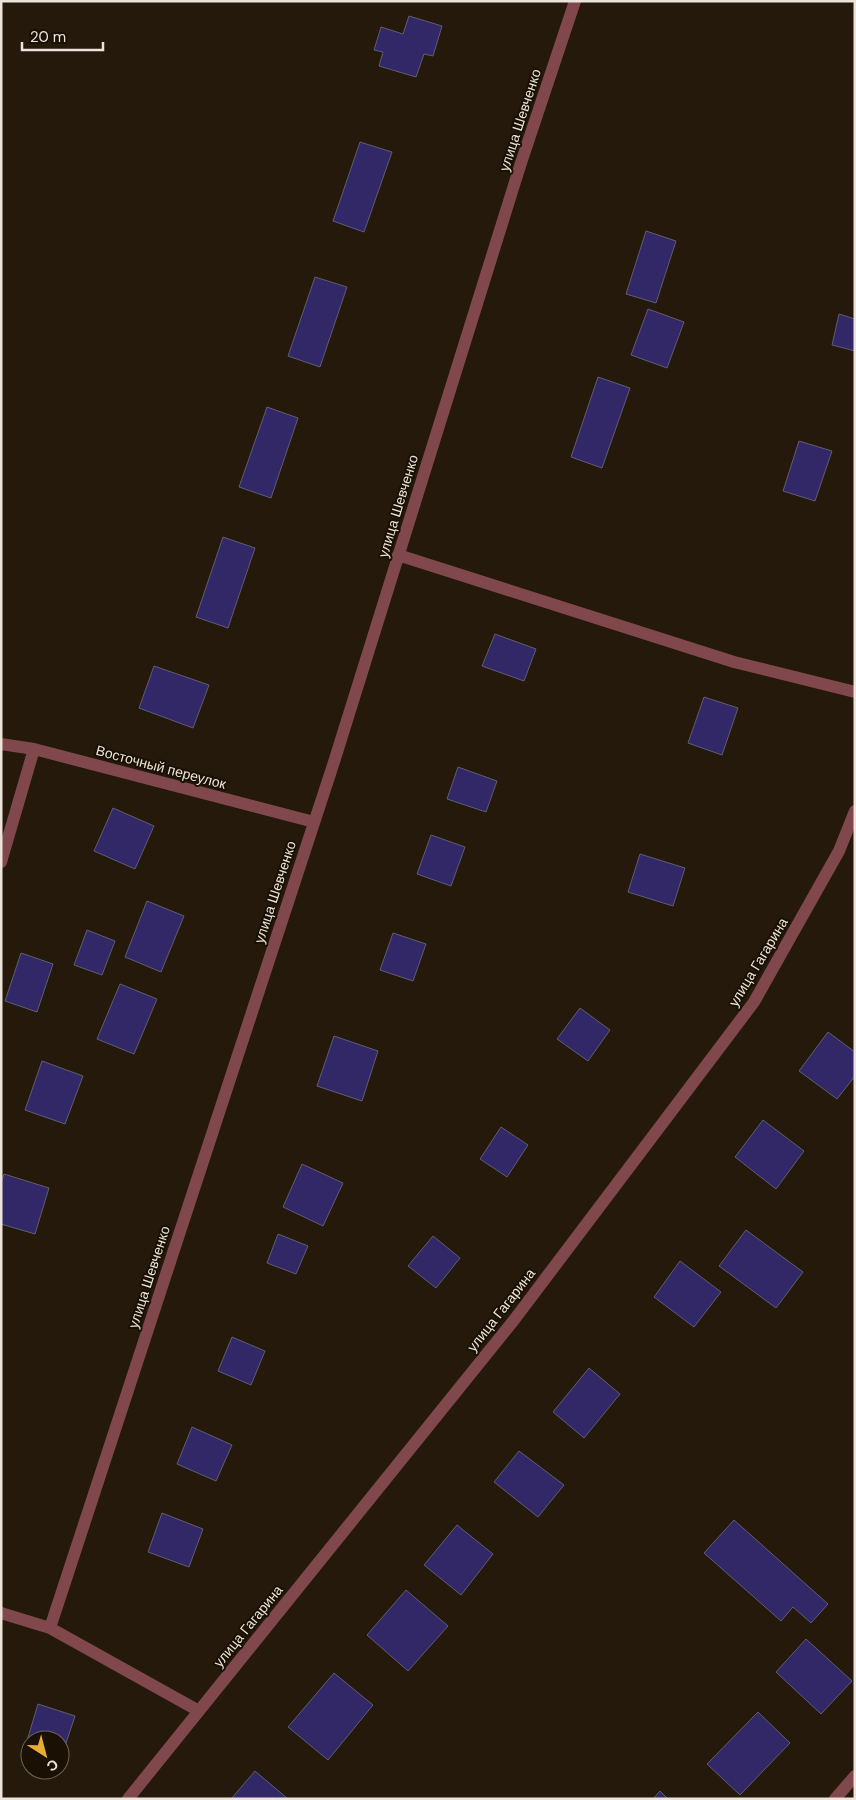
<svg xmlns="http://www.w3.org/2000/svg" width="856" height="1800" font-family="'DM Sans',sans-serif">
<rect width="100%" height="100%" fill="#24190a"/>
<path fill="#322868" stroke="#5e5e71" d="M409,16l33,10 -9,30 -9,-2 -8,23 -37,-11 4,-14 -9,-2 7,-23 22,7z
M360,142l32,10 -28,80 -31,-11z
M646,231l30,10 -20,62 -30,-9z
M315,277l32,10 -27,80 -32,-11z
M648,309l36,13 -17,46 -36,-13z
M839,314l16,5v32l-23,-6z
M598,377l32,11 -28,80 -31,-11z
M267,407l31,11 -27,80 -32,-11z
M799,441l33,10 -17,50 -32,-10z
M223,537l32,11 -27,80 -32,-11z
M495,634l41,15 -12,32 -42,-15z
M154,666l55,19 -16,43 -54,-20z
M704,697l34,11 -16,47 -34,-12z
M458,767l39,14 -11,31 -39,-13z
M113,808l41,18 -19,43 -41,-18z
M431,835l34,12 -14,39 -34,-12z
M640,854l45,14 -12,38 -45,-14z
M147,901l37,15 -23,56 -36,-15z
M87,930l28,11 -13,34 -28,-10z
M393,933l33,11 -13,37 -33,-11z
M21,953l32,11 -16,48 -32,-11z
M120,984l37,15 -23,55 -37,-15z
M580,1008l30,22 -22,31 -31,-22z
M828,1032l27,20v24l-18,23 -38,-28z
M334,1036l44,15 -16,50 -45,-15z
M42,1061l41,15 -18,48 -40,-14z
M763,1120l41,31 -28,38 -41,-32z
M501,1127l27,18 -21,32 -27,-18z
M302,1164l41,19 -20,43 -40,-19z
M4,1174l45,14 -14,46 -34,-10v-41z
M746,1230l57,42 -27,36 -57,-42z
M278,1234l30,12 -12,28 -29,-11z
M433,1236l27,22 -24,30 -28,-22z
M680,1261l41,31 -27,35 -40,-30z
M232,1337l33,14 -14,34 -33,-14z
M589,1368l31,26 -36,44 -31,-26z
M192,1427l40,18 -16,36 -39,-17z
M519,1451l45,34 -26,32 -44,-35z
M162,1513l41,16 -14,38 -41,-15z
M734,1520l94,84 -17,19 -18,-16 -12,14 -77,-68z
M457,1525l36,29 -32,41 -37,-30z
M406,1590l42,36 -40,45 -41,-36z
M806,1639l46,42 -31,33 -45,-42z
M334,1673l39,32 -45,55 -40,-33z
M38,1704l37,12 -13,39h-2v-15h-30v5l-4,-1z
M758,1712l32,31 -50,52 -33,-31z
M255,1771l33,28h-57z
M660,1791l8,8h-15z"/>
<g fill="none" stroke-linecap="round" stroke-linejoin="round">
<path stroke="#80484c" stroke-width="12" d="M398,555l336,107 121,30
M1,744l33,5 280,73
M1,862l33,-113
M1,1613l49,15
M199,1711l-149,-83 284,-866 186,-596 55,-165
M128,1799l386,-479 240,-318 85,-151 16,-40
M835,1799l20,-23"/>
</g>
<g text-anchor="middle" stroke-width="4" stroke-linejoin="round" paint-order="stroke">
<g font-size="14" fill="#ece4db" stroke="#1a1003">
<text transform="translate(520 120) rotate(-72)" y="5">улица Шевченко</text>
<text transform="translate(398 506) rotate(-73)" y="5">улица Шевченко</text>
<text transform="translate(161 767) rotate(15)" y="5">Восточный переулок</text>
<text transform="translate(275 892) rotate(-72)" y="5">улица Шевченко</text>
<text transform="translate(758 962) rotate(-59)" y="5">улица Гагарина</text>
<text transform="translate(149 1277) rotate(-72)" y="5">улица Шевченко</text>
<text transform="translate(501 1310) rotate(-52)" y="5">улица Гагарина</text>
<text transform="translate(248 1626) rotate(-51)" y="5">улица Гагарина</text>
</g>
</g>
<rect width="856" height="1800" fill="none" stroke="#ece4db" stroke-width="5"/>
<g transform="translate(45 1755) rotate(144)"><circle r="24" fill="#1a1003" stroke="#6e6559"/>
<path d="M0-4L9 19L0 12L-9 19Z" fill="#e6ad36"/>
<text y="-8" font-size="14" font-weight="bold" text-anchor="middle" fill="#ece4db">С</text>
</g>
<path d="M22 42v8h81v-8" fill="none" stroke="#ece4db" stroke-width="2.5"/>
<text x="30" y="42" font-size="15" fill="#ece4db" stroke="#1a1003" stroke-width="4" paint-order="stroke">20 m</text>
</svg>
